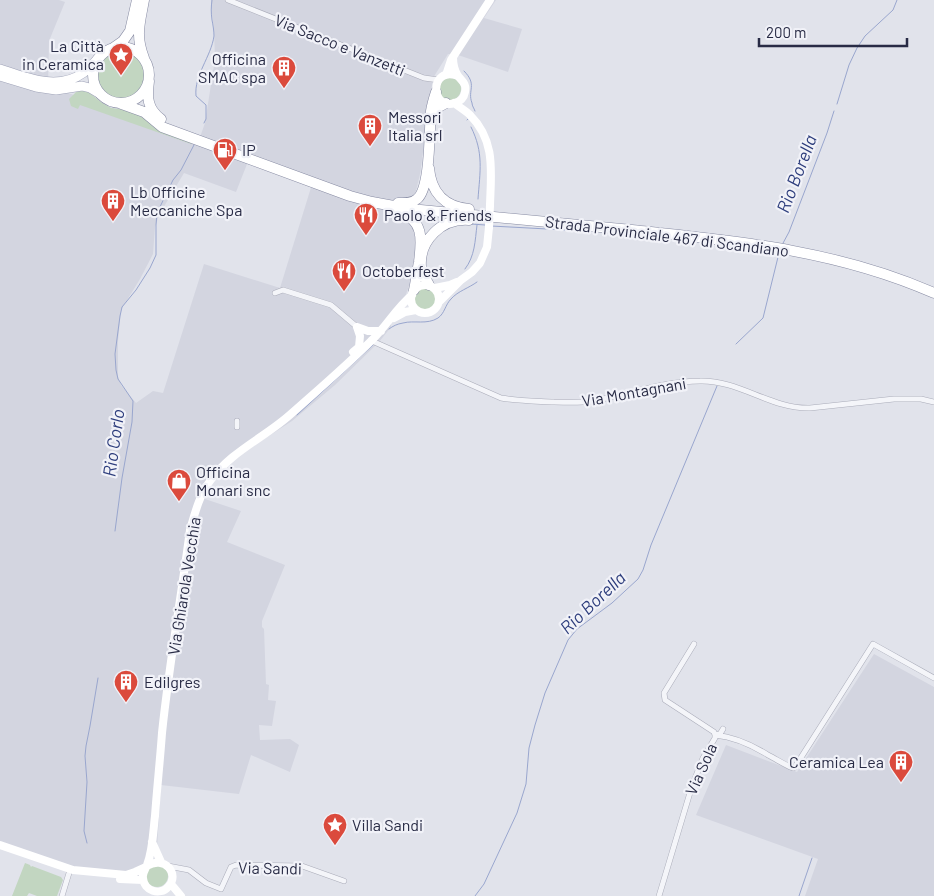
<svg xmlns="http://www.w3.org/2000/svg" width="934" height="896" font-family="Barlow,sans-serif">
<rect width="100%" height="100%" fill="#e1e3eb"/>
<path fill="#d3d5e0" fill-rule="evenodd" d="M0,0h59l6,2 -16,39 -1,45 113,39 38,15 6,-17 10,-64 -1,-29 -3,-23v-7h285l-12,18 38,11 -14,43 -50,-17 -10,-1 -15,24 -13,96 -5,21 -2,33 4,21 -2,20 -10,28 -15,19 1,11 -12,15 -44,43 -43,36 -42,27 -26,20 -13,17 -6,14 36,12 -14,31 58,23 -23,56v6l2,2 2,55 3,1 -1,15 8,1 -4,25 -13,-1 1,15 30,-1 9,6 -9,27 -39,-17 -12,39 -78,-9 -4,62 -18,32 -38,-4 -101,-27zM249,159l64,22 -33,107 -76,-24 -41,129 -10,-2 -17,12 -15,-18 -3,-8v-36l3,-31 19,-31 13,-25 2,-27 4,-12 25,-42 52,19z
M874,654l60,33v209h-129l13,-37 -122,-44 30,-70 71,27z"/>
<path fill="#c2d6c1" d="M96 75a25 25 0 1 1 50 0a25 25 0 1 1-50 0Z
M439 89a11 11 0 1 1 22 0a11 11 0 1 1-22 0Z
M78,90l7,1 5,2 11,9 10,6 17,2 64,30 -1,4 -111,-39 -2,4 -7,-3 -2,-7z
M414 299a11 11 0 1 1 22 0a11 11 0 1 1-22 0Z
M25,863l5,2 1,2 1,-1 29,11 2,3 -6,16h-20l-8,-3 -2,3h-15z
M146 876a11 11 0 1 1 22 0a11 11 0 1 1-22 0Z"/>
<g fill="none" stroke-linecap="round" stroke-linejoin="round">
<path stroke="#99a6ce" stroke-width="1" d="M464,71c14,14 3,19 8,32 0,3 2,5 3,8
M837,104l12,-39 8,-17 8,-12 28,-26 4,-10
M467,120l1,-1
M204,123l2,-4v-14l-10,-9c-2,-21 15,-39 18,-60 0,-5 -1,-11 -2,-16 -1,-7 -1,-13 0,-20
M471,127c13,26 9,44 7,72
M471,224l14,1
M491,226l75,4
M782,245l7,-13 38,-99 7,-22
M465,269c10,-13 10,-28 12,-44
M389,329c4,-3 8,-5 14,-6 11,-3 24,2 35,-5 7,-5 7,-13 13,-19 7,-8 18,-11 26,-17
M736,344l27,-26 16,-65
M297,415l77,-71
M115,531l7,-53 10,-56 1,-21 -15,-22 -2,-9 -1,-16 5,-38 2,-9 14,-17 14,-22 6,-13v-30l1,-12 16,-33 8,-10 14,-27
M87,843l-3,-12 3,-49 -2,-26 1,-10 4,-20 8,-48
M475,896l9,-12 33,-71 9,-29 3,-36 6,-23 10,-32 23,-53 9,-11 35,-26 26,-24 5,-9 8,-25 66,-159
M799,896l13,-38"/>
<defs>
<path id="street" d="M228,0l196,78 15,2
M275,293l8,-3 48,15 26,22
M372,341l129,57c18,3 35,3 53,4 13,0 25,1 38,-1 36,-6 72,-20 108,-20 39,-1 71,28 110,27l84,-9h27l13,3
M237,421v6
M723,729l-3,5 -5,1c20,2 37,10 53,20 8,4 17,10 25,13l2,-1 78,-123 61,34
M168,866l21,4 17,13 15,6 10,-22 5,-2 66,1 42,15
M62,896l7,-23
M659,896l33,-110 11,-28 12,-20v-3l-1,-3 -49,-32 -1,-7 30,-49"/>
<path id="primary" d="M0,69c27,9 58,22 83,4 7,-5 12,-11 17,-17
M0,76l36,11 20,3 26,-4 8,2 10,6"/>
<path id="highway" d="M93 75a28 28 0 1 1 56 0a28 28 0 1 1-56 0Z
M113,48l10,-7 7,-10 7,-31
M144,58c-9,-23 -4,-35 0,-58
M149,81c-2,16 -2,28 12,38
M119,103l25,9 18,15 188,69 22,6 38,7c74,7 148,14 222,21 105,11 204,20 302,63
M433,116l2,-7 11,-6
M429,168c2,24 15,39 40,41
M398,203c7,0 13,1 19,-4 14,-11 12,-70 14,-88 1,-6 3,-13 5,-19
M397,211c27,8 25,28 22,51 -2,10 -3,19 -5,28
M429,285c-3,-6 -7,-11 -8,-18 -2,-27 21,-49 48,-47"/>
</defs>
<use href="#street" stroke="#aaacb9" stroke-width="6"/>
<use href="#primary" stroke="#9fa3b8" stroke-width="10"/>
<use href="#highway" stroke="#878ba3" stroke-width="11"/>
<use href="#street" stroke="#f4f5f9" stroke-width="5"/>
<path stroke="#fff" stroke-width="8" d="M453,57c0,5 1,13 5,19 4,5 9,8 7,16 -1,6 -5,10 -10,11 -25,8 -26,-38 3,-27
M446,75l5,-15 39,-60
M454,103c5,4 12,8 16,12 26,26 21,57 20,90
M411 299a14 14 0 1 1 28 0a14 14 0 1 1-28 0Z
M435,288l15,-3 7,-3
M440,301l21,-21 11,-8 8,-9 7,-16 2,-20
M394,318l11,-6 11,-2
M357,327l11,4h13
M353,352l6,-5 1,-11 -3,-9
M152,842l9,20
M0,845l73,25 53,5 9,-3 11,-5
M147,866c17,-11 34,8 21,21 -8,9 -24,4 -25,-9 -1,-5 3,-9 4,-13 6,-15 6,-33 8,-49 2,-28 5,-55 7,-83 7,-68 19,-135 28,-203 5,-17 9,-34 20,-49 21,-30 56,-44 82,-68 27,-24 54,-47 79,-72 15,-14 25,-33 41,-46
M120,879l23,1
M171,884l10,12"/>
<use href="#primary" stroke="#fff" stroke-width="9"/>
<use href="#highway" stroke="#fff" stroke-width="10"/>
<path stroke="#fff" stroke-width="8" d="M489,227l1,-22"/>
</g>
<defs>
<symbol id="sight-pin" viewBox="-11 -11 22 30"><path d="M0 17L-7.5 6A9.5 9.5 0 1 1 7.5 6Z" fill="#db4a3c" stroke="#f1f2f8"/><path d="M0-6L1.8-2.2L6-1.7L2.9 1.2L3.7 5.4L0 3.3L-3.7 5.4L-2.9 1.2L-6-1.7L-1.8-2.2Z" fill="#fff"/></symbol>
<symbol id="building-pin" viewBox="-11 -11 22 30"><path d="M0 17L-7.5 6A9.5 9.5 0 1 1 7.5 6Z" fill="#db4a3c" stroke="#f1f2f8"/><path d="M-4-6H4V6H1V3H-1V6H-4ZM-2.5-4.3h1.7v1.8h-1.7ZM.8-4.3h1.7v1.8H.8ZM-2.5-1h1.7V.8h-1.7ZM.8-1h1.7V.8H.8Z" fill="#fff"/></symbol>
<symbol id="fuel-pin" viewBox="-11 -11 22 30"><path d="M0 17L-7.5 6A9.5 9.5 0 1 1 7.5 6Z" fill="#db4a3c" stroke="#f1f2f8"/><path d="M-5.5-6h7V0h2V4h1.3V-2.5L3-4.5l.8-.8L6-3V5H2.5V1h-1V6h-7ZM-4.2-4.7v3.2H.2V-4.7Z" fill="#fff"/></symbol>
<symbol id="restaurant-pin" viewBox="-11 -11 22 30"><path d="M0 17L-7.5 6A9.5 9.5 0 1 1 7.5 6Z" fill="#db4a3c" stroke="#f1f2f8"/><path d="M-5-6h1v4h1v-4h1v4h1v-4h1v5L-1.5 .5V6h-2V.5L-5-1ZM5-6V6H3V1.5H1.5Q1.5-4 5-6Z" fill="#fff"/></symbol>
<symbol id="shop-pin" viewBox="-11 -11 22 30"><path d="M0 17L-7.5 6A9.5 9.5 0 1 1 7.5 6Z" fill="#db4a3c" stroke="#f1f2f8"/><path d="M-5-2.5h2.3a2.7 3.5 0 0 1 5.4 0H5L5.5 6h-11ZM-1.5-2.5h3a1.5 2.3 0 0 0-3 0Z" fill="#fff"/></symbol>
</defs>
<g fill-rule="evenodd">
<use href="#sight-pin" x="107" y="41" width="28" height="38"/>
<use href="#building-pin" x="270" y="54" width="28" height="38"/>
<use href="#building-pin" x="356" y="112" width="28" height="38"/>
<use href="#fuel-pin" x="211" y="136" width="28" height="38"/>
<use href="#building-pin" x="99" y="187" width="28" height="38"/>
<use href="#restaurant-pin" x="352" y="201" width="28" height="38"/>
<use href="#restaurant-pin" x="330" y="257" width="28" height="38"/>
<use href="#shop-pin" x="165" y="467" width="28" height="38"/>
<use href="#building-pin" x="112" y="668" width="28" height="38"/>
<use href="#building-pin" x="887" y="748" width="28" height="38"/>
<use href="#sight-pin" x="321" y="811" width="28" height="38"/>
</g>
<g text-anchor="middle" stroke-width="4.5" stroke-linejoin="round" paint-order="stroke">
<g font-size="16" fill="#282b45" stroke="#f1f2f8">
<text transform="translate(340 45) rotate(22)" y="6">Via Sacco e Vanzetti</text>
<text transform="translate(667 236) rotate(7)" y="6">Strada Provinciale 467 di Scandiano</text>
<text transform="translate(634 392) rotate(-10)" y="6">Via Montagnani</text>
<text transform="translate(184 586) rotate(-81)" y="6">Via Ghiarola Vecchia</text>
<text transform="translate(701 769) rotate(-66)" y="6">Via Sola</text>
<text transform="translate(270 868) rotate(1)" y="6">Via Sandi</text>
</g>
<g font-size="16" fill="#282b45" stroke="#f1f2f8" text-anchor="start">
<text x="104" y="52" text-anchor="end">La Città<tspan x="104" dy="18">in Ceramica</tspan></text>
<text x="266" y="65" text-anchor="end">Officina<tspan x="266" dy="18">SMAC spa</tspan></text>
<text x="388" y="123">Messori<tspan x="388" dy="18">Italia srl</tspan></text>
<text x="242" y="156">IP</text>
<text x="130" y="198">Lb Officine<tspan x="130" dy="18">Meccaniche Spa</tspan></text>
<text x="384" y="221">Paolo &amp; Friends</text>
<text x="362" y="277">Octoberfest</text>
<text x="196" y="478">Officina<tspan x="196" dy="18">Monari snc</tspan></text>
<text x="144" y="688">Edilgres</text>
<text x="884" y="768" text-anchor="end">Ceramica Lea</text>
<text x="352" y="831">Villa Sandi</text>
</g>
<g font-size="18" font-style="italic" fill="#2e3e7d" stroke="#f1f2f8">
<text transform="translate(797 174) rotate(-69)" y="6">Rio Borella</text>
<text transform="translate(114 443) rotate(-82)" y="6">Rio Corlo</text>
<text transform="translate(593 603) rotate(-43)" y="6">Rio Borella</text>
</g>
</g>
<path d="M759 38v8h148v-8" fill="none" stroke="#282b45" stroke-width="2.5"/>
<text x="766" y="38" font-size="15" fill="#282b45" stroke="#f1f2f8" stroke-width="4" paint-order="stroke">200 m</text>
</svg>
